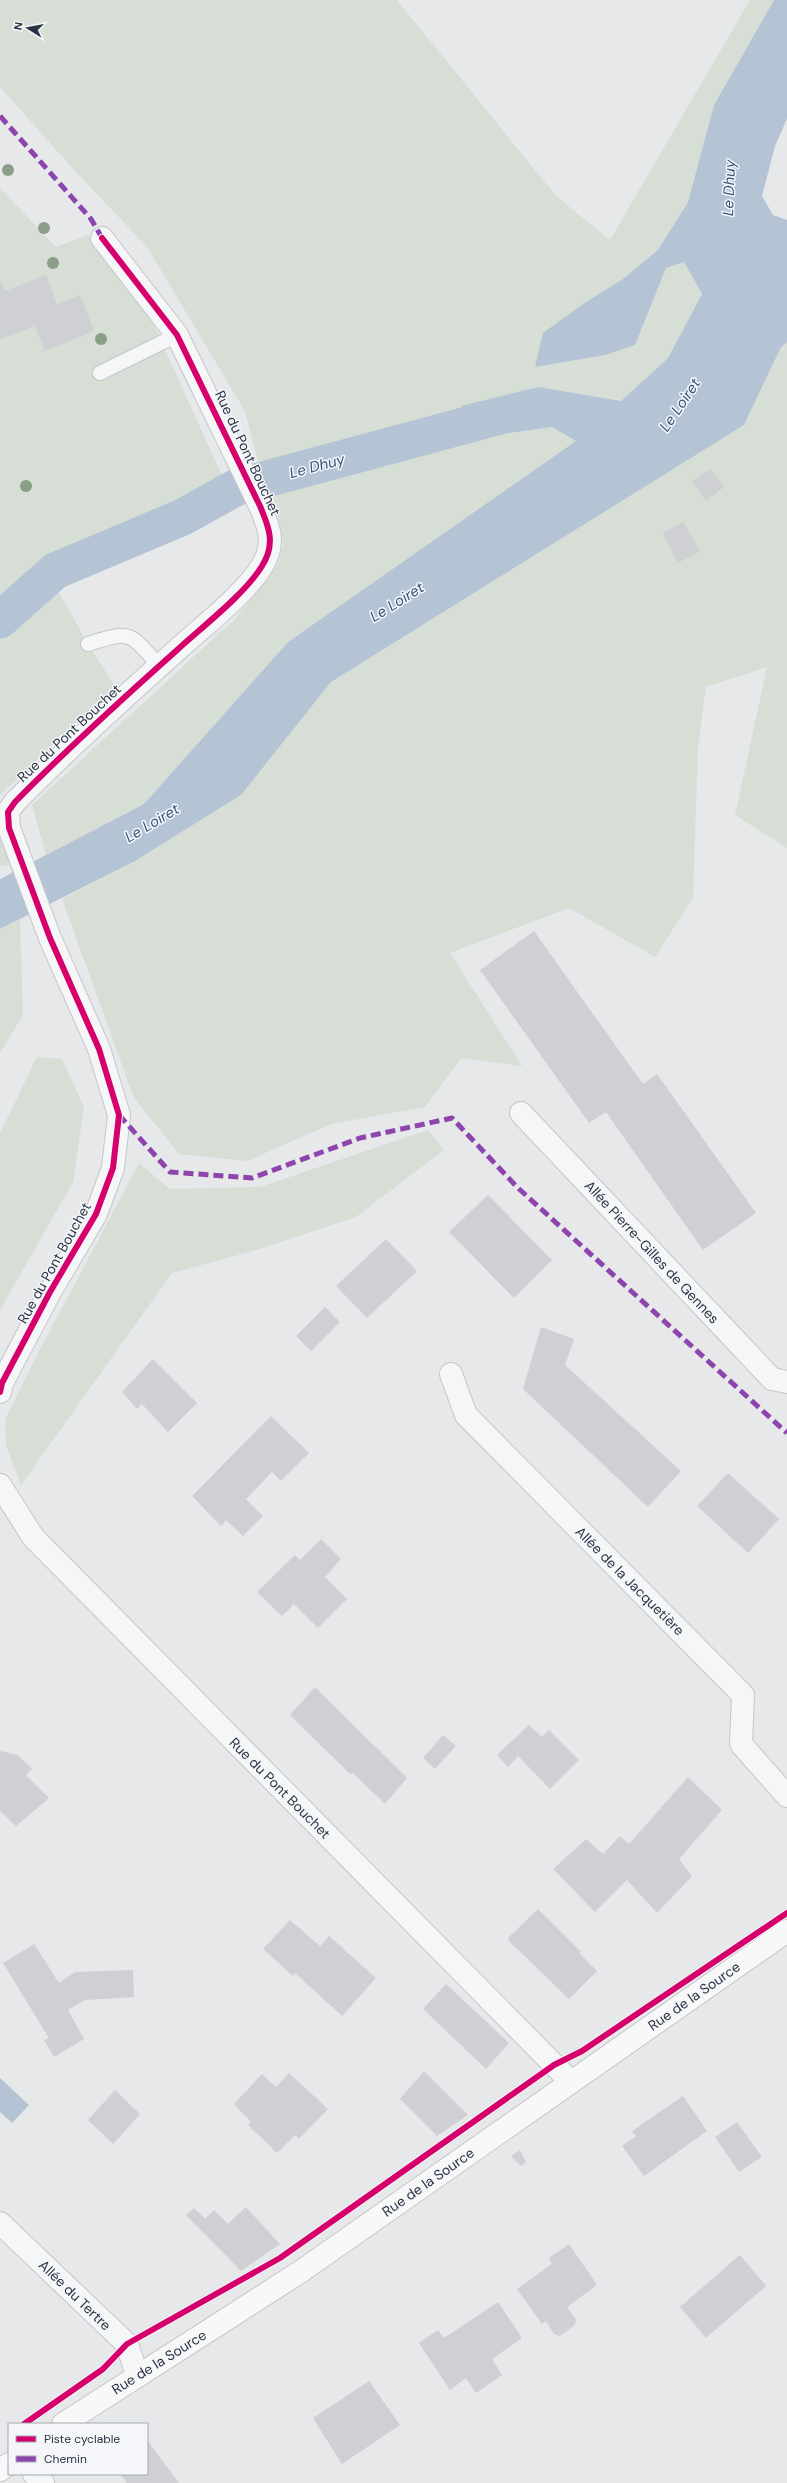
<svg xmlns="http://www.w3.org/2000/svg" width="787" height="2483" font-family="'DM Sans',sans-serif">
<rect width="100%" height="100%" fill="#e6e8ea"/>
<path fill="#d6ded6" d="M0,0h397l159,196 54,44 140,-240h24l-60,105 -26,97 -30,48 -35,29 -37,23 49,43 31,-77 18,-6 18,32 -34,64 -47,43 -82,-14 -77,19 48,27 42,-6 24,14 -288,201 -144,162 -98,51 -14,-50 203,-186 43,-55 5,-20 -7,-37 -18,-44 -13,-52 -98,-164 -71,-75 -76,-85z
M0,188l56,59 32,-12 56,68 79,175 -71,35 -111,47 47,84 27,42 -115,109z
M787,342v506l-52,-33 32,-148 -61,20 -8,60 -5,151 -38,59 -86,-49 -119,45 72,113 -61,-8 -36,49 -94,17 -84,37 -68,-7 -45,-56 -72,-199 73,-38 106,-66 90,-113 413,-257 37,-78z
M0,837l10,28 -10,1z
M20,920l3,95 -23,38v-124z
M37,1057l25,2 22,48 -11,75 -73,128v-177z
M428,1130l16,20 -88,67 -103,34 -81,22 -151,212 -15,-40 -1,-25 30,-61 104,-196 31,26 90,-2z"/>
<path fill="#b4c4d5" d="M774,0h13v119l-12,27 -13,50 11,19 14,5v122l-6,5 -37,78 -413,257 -90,113 -106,66 -135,68v-50l144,-75 144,-162 288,-201 -24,-14 -42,6 -49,-27 78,-19 82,14 47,-43 34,-64 -18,-32 -18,6 -31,77 -30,10 -70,12 8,-34 43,-31 37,-23 35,-29 30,-48 26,-97z
M0,2078l29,27 -17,18 -12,-11z"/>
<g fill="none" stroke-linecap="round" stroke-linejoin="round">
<path stroke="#b4c4d5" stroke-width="37" d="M0,620l55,-49 128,-54 54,-30 297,-80"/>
</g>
<path fill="#ced0d3" d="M46,275l11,29 23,-9 14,36 -49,20 -10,-25 -35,13v-55l2,-1 3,8z
M710,469l14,18 -18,14 -14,-19z
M683,522l17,29 -22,12 -15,-30z
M534,931l109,153 14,-10 99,139 -53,37 -97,-138 -17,11 -109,-153z
M488,1195l64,65 -38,38 -65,-66z
M386,1239l31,32 -50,47 -31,-32z
M325,1307l15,15 -29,29 -15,-15z
M541,1327l33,12 -9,26 116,106 -33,36 -125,-118z
M153,1359l44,44 -29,29 -26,-28 -5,5 -15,-17z
M271,1416l38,37 -28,28 -9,-9 -26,27 17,17 -20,20 -17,-16 -5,6 -29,-30z
M728,1473l51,46 -31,34 -51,-47z
M321,1539l20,20 -16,18 22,22 -29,29 -24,-24 -12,12 -25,-24 38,-37 5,5z
M315,1687l92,91 -22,26 -32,-31 -3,1 -60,-59z
M529,1725l13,12 7,-7 30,30 -29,29 -32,-33 -10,11 -11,-12z
M443,1735l13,11 -21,23 -12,-11z
M0,1751l18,4 14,14 -6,6 23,23 -33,28 -16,-15z
M688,1777l34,33 -43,49 13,17 -35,37 -30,-33 -32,32 -42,-43 33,-30 17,15 17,-18 9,8z
M538,1909l43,43 -2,1 18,18 -28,28 -60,-58 -1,-3z
M290,1920l30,26 9,-10 47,42 -34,38 -47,-43 -2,3 -30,-27z
M34,1944l25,39 16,-11 58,-2 1,27 -49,3 -17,10 16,29 -30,18 -10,-17 5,-2 -46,-75z
M446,1984l63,59 -23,26 -63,-60z
M424,2071l44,44 -31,21 -37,-37z
M289,2073l39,36 -29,30 -4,-4 -18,18 -29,-28 3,-3 -17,-18 28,-30 14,13z
M115,2090l25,24 -27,30 -25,-24z
M683,2096l24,35 -63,45 -22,-30 14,-10 -4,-5z
M737,2122l25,35 -23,15 -24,-35z
M520,2150l6,12 -5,4 -10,-10z
M246,2207l34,37 -39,27 -55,-56 8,-7 11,11 9,-9 14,14z
M569,2244l28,41 -30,22 9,13 -1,5 -15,11 -6,-2 -8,-13 -4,3 -25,-35 35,-25 -3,-6z
M740,2255l26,31 -60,52 -26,-31z
M498,2302l24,36 -30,21 10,16 -26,18 -10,-15 -16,12 -31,-47 19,-13 6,8z
M369,2381l31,44 -58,39 -29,-46z
M147,2440l32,43h-52l-7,-9h27z"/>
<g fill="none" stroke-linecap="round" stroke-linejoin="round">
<defs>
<path id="lane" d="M100,373l77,-38
M88,644c44,-14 41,-12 71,22"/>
<path id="street" d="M521,1113l251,266 15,3
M451,1374l15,41 277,280 -2,49 46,52
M0,1392l2,-9 48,-91 46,-78 17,-46 6,-53 -20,-66 -49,-111 -41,-110 -1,-16 7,-10c52,-53 106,-102 161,-151 26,-24 69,-57 86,-85 14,-22 7,-39 -2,-60l-83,-171 -75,-97
M0,1485l33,52 538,545
M0,2223l127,121 10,31
M34,2474l9,9"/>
<path id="secondary" d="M63,2424l237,-152 487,-341
M0,2470l9,-6"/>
</defs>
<use href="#lane" stroke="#c4c6c8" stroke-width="16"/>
<use href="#street" stroke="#c4c6c8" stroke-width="24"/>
<use href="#secondary" stroke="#c4c6c8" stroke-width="24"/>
<use href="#lane" stroke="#f5f6f7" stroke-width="14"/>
<use href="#street" stroke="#f5f6f7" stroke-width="22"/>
<use href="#secondary" stroke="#f8f8f8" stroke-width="22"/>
<path stroke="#8e44ad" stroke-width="5" stroke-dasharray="10 5" stroke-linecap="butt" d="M0,116l91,103 11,19
M119,1115l51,57 82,6 108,-40 92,-20 66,70 269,245"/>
<defs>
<path id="cycleway" d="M0,1392l2,-9 48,-91 46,-78 17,-46 6,-53 -20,-66 -49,-111 -41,-110 -1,-16 7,-10c52,-53 106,-102 161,-151 26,-24 69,-57 86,-85 14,-22 7,-39 -2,-60l-83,-171 -75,-97
M24,2424l79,-55 24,-25 153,-86 274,-193 28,-14 205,-138"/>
</defs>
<use href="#cycleway" stroke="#f4f6f9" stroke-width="8"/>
<use href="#cycleway" stroke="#d6006c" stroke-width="6"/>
</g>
<g fill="#8a9e88">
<circle cx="8" cy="170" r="6"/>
<circle cx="44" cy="228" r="6"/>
<circle cx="53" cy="263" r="6"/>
<circle cx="101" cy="339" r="6"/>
<circle cx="26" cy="486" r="6"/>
</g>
<g text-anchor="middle" stroke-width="3" stroke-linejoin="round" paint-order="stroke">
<g font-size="14" fill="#2b3445" stroke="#f4f6f9">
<text transform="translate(248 453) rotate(65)" y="5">Rue du Pont Bouchet</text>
<text transform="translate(69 733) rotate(-43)" y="5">Rue du Pont Bouchet</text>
<text transform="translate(652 1252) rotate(47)" y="5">Allée Pierre-Gilles de Gennes</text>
<text transform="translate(54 1263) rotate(-61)" y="5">Rue du Pont Bouchet</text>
<text transform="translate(630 1581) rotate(45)" y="5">Allée de la Jacquetière</text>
<text transform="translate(280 1788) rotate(45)" y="5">Rue du Pont Bouchet</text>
<text transform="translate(694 1996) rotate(-35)" y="5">Rue de la Source</text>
<text transform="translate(428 2182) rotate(-35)" y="5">Rue de la Source</text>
<text transform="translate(75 2295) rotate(44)" y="5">Allée du Tertre</text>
<text transform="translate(159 2362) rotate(-32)" y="5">Rue de la Source</text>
</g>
<g font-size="15" font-style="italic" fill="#34527a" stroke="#f4f6f9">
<text transform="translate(729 188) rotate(-88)" y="5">Le Dhuy</text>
<text transform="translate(680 405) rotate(-56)" y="5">Le Loiret</text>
<text transform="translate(317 466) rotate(-15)" y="5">Le Dhuy</text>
<text transform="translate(397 602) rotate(-32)" y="5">Le Loiret</text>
<text transform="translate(152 823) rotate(-31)" y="5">Le Loiret</text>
</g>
</g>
<rect x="8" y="2423" width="140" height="52" fill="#f4f6f9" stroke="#a4a8b1"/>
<rect x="16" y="2436" width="20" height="6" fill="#d6006c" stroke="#a4a8b1"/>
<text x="44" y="2443" font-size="12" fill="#2b3445">Piste cyclable</text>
<rect x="16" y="2456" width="20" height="6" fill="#8e44ad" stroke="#a4a8b1"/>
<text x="44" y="2463" font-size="12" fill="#2b3445">Chemin</text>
<g transform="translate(28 28) rotate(281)" stroke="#f4f6f9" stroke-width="3" paint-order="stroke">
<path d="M0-3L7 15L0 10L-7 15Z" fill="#2b3445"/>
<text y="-6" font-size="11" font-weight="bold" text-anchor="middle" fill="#2b3445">N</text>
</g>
</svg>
